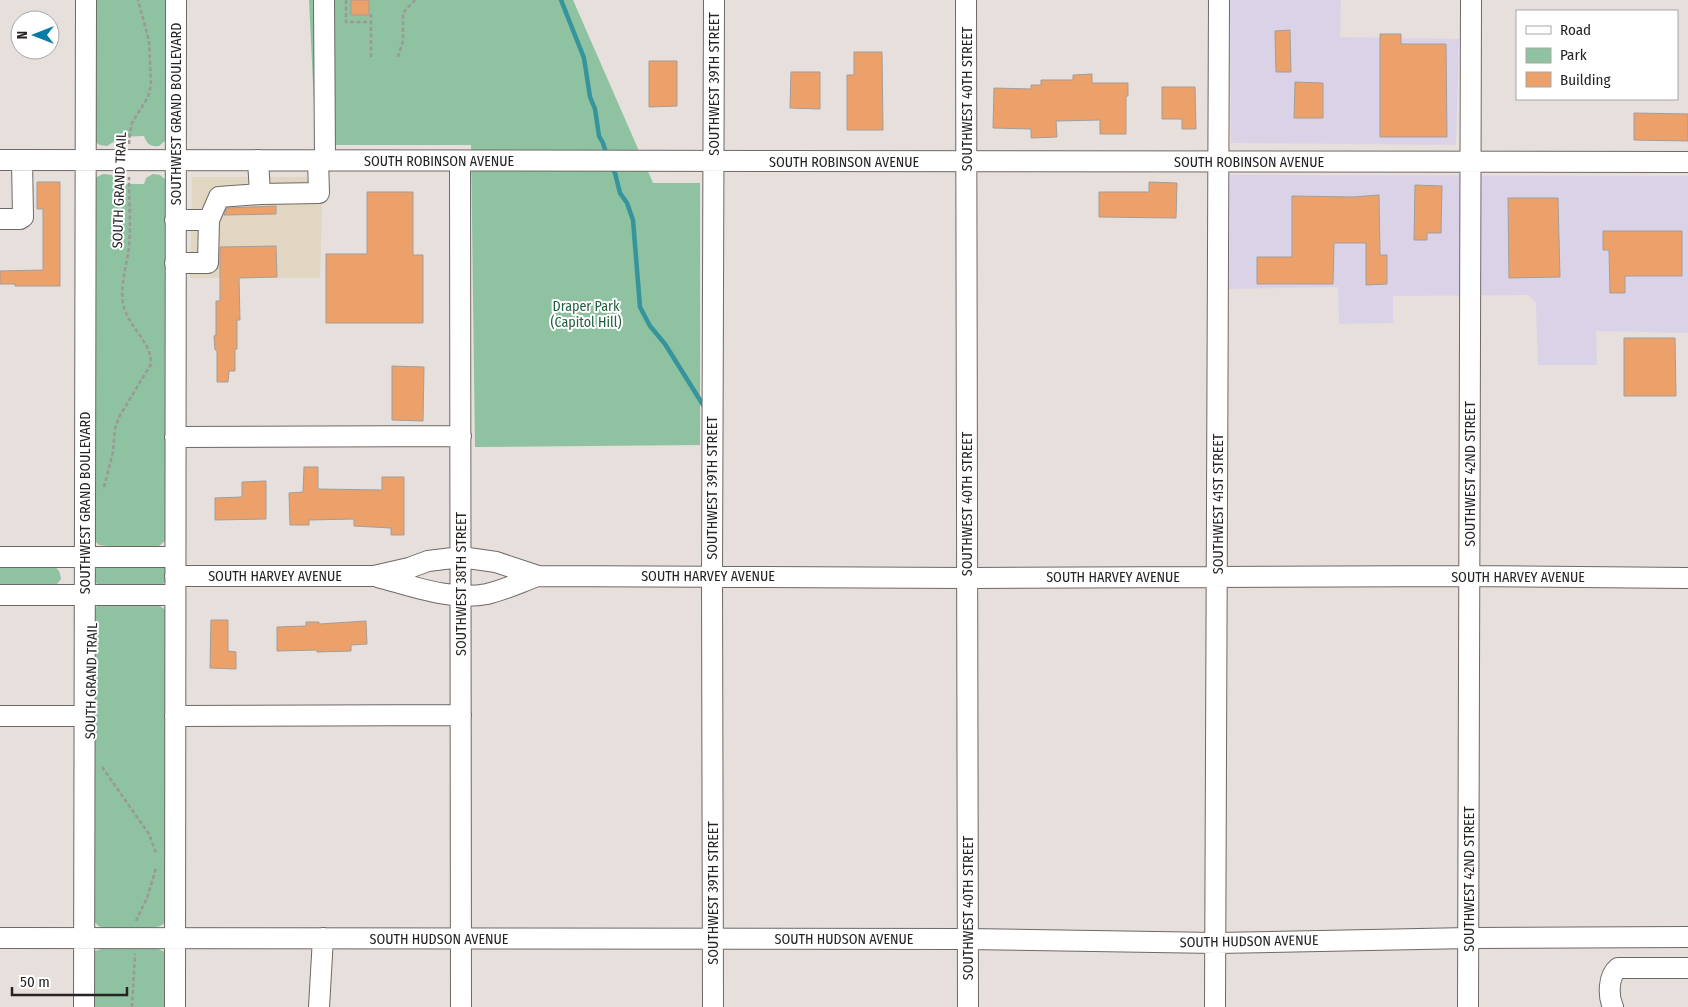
<svg xmlns="http://www.w3.org/2000/svg" width="1688" height="1007" font-family="'Fira Sans Condensed',sans-serif">
<rect width="100%" height="100%" fill="#e6dfdc"/>
<path fill="#e1d6c1" d="M192,177h131l-3,101h-130z"/>
<path fill="#dad3e8" d="M1230,0h111l-1,37 119,2 -3,106 -225,-2z
M1230,175l458,1v157l-92,-2 1,34h-59l-2,-62 -8,-8 -135,1v27l-54,1 -1,-37 -109,2z"/>
<path fill="#8ec2a1" d="M93,0h75l-1,139 -8,7c-9,1 -12,-2 -15,-10l-28,1 -1,4 -8,5 -7,-1 -5,-3z
M309,0h264l80,183h47v262l-225,2 -4,-302h-155z
M103,174l9,1 4,9h28l2,-6 7,-4 7,1 6,5v360l-7,6h-51l-9,-1 -5,-5 1,-362z
M0,565h51c7,3 9,6 10,14l-4,5 -6,2h-51z
M163,565l3,4v12l-3,3 -7,2c-10,0 -54,2 -60,-3 -2,-2 -3,-7 -3,-11l4,-6z
M107,603h49l11,8 -1,311c-11,11 -45,7 -60,7l-6,-2 -7,-6v-310l5,-6z
M105,948h51l9,4 3,55h-77l2,-52 2,-4z"/>
<g fill="none" stroke-linecap="round" stroke-linejoin="round">
<path stroke="#36949d" stroke-width="4.5" d="M561,0l23,58 6,39 5,12 4,27 4,7 4,13
M610,166l5,7 5,20 7,10 6,17 7,87 10,19 15,18 40,64"/>
</g>
<path fill="#eca16a" stroke="#a39d99" d="M351,0h18v15h-18z
M1290,30l1,42h-15l-1,-41z
M1380,34h21v10h45l1,93h-67z
M854,52h28l1,78h-36v-55h7z
M649,61h28v45l-28,1z
M791,72h29v37l-30,-1z
M1092,74v9h36v13h-2v38h-26v-14l-44,1 1,16 -26,1v-9l-38,-1 1,-40 37,1v-4h10v-5h32v-5z
M1295,82l28,1v35h-29z
M1162,87h33l1,42h-14v-10h-20z
M1634,113l54,1v27l-54,-1z
M37,182h23v104h-45v-2h-15v-13l43,-1v-61h-6z
M1149,182l28,1 -1,35 -77,-1v-25h50z
M1415,185l27,1 -1,47h-14v7h-13z
M367,192h46v63h10v68h-97v-69h41z
M1379,195l1,60h7v29l-21,1v-42h-32l-1,41h-76v-27h35v-61l61,1z
M1508,198h50l2,79 -51,1z
M276,206v8l-52,1 3,-7z
M1603,231h79v45h-57v17h-15l-1,-43h-6z
M276,246l1,31 -38,1 1,42h-3v29h-2v22h-6l-1,11h-11v-32h-2l-1,-14 2,-1v-34h4v-54z
M1624,338h51l1,58h-52z
M392,366l32,1 -1,54 -31,-1z
M304,467h14v22l64,1v-13h22v58h-13v-7l-37,-2v-7l-45,1v5h-19l-1,-32 14,-1z
M266,481v38l-51,1v-22l27,-1v-15z
M211,620h17v31l8,1v17l-26,-1z
M366,621l1,23 -16,1v6l-34,1v-2l-40,1v-24l29,-1v-4h13v2z"/>
<g fill="none" stroke-linecap="round" stroke-linejoin="round">
<defs>
<path id="minor" d="M324,0l1,160
M966,0l2,1007
M0,160l1688,2
M460,161l1,846
M260,194l59,-1 -1,-33
M0,219h20l3,-2 -1,-57
M175,220h34l-1,43h-33
M209,220l10,-23 41,-3 -2,-34
M175,437l286,-1
M0,557h175
M175,576h199l35,-8 19,-7 33,-4 35,5 42,14 429,2 503,-2 218,2
M378,577c34,9 73,24 109,17 17,-4 34,-12 51,-18
M0,595h175
M0,716h84
M175,716l286,-1
M0,938l968,1 248,4 253,-5 219,-1
M84,1007l2,-1007
M175,1007l1,-1007
M319,1007l4,-69
M713,1007l-1,-431 2,-576
M1215,1007l4,-1007
M1468,1007l3,-1007
M1613,1007c-5,-11 -5,-31 5,-39h70"/>
</defs>
<use href="#minor" stroke="#6f6966" stroke-width="22"/>
<path stroke="#9d9795" stroke-width="2.5" stroke-dasharray="4 2.5" stroke-linecap="butt" d="M346,0v22h25
M371,57v-43
M398,57l5,-16v-28l12,-13
M129,144l1,-11 2,-10 16,-26 3,-12 -2,-44 -11,-41
M104,487l9,-35 2,-23 4,-12 32,-53c1,-22 -24,-38 -28,-61 -3,-20 4,-37 6,-57 2,-22 0,-46 0,-69
M102,767l47,67 7,19
M136,921l11,-23 9,-30
M132,1007l3,-53"/>
<use href="#minor" stroke="#fff" stroke-width="20"/>
</g>
<g text-anchor="middle" stroke-width="4" stroke-linejoin="round" paint-order="stroke">
<g font-size="14" fill="#262322" stroke="#fff">
<text transform="translate(714 84) rotate(-90)" y="5">SOUTHWEST 39TH STREET</text>
<text transform="translate(967 99) rotate(-90)" y="5">SOUTHWEST 40TH STREET</text>
<text transform="translate(176 114) rotate(-90)" y="5">SOUTHWEST GRAND BOULEVARD</text>
<text x="439" y="166">SOUTH ROBINSON AVENUE</text>
<text x="844" y="167">SOUTH ROBINSON AVENUE</text>
<text x="1249" y="167">SOUTH ROBINSON AVENUE</text>
<text transform="translate(119 190) rotate(-88)" y="5">SOUTH GRAND TRAIL</text>
<text transform="translate(1470 474) rotate(-90)" y="5">SOUTHWEST 42ND STREET</text>
<text transform="translate(712 488) rotate(-90)" y="5">SOUTHWEST 39TH STREET</text>
<text transform="translate(85 503) rotate(-90)" y="5">SOUTHWEST GRAND BOULEVARD</text>
<text transform="translate(967 504) rotate(-90)" y="5">SOUTHWEST 40TH STREET</text>
<text transform="translate(1218 504) rotate(-90)" y="5">SOUTHWEST 41ST STREET</text>
<text x="275" y="581">SOUTH HARVEY AVENUE</text>
<text x="708" y="581">SOUTH HARVEY AVENUE</text>
<text x="1113" y="582">SOUTH HARVEY AVENUE</text>
<text x="1518" y="582">SOUTH HARVEY AVENUE</text>
<text transform="translate(461 584) rotate(-90)" y="5">SOUTHWEST 38TH STREET</text>
<text transform="translate(91 681) rotate(-89)" y="5">SOUTH GRAND TRAIL</text>
<text transform="translate(1469 879) rotate(-90)" y="5">SOUTHWEST 42ND STREET</text>
<text transform="translate(713 893) rotate(-90)" y="5">SOUTHWEST 39TH STREET</text>
<text transform="translate(968 908) rotate(-90)" y="5">SOUTHWEST 40TH STREET</text>
<text x="439" y="944">SOUTH HUDSON AVENUE</text>
<text x="844" y="944">SOUTH HUDSON AVENUE</text>
<text transform="translate(1249 941) rotate(-1)" y="5">SOUTH HUDSON AVENUE</text>
</g>
<g font-size="14" fill="#21603e" stroke="#fff">
<text x="586" y="311">Draper Park<tspan x="586" dy="16">(Capitol Hill)</tspan></text>
</g>
</g>
<rect x="1516" y="10" width="162" height="90" fill="#ffffff" stroke="#a8a7a7"/>
<rect x="1526" y="26" width="25" height="8" fill="#ffffff" stroke="#a8a7a7"/>
<text x="1560" y="35" font-size="15" fill="#262322">Road</text>
<rect x="1526" y="48" width="25" height="15" fill="#8ec2a1" stroke="#a8a7a7"/>
<text x="1560" y="60" font-size="15" fill="#262322">Park</text>
<rect x="1526" y="72" width="25" height="15" fill="#eca16a" stroke="#a8a7a7"/>
<text x="1560" y="85" font-size="15" fill="#262322">Building</text>
<g transform="translate(35 35) rotate(270)"><circle r="24" fill="#ffffff" stroke="#a8a7a7"/>
<path d="M0-4L9 19L0 12L-9 19Z" fill="#097ca4"/>
<text y="-8" font-size="14" font-weight="bold" text-anchor="middle" fill="#262322">N</text>
</g>
<path d="M12 987v8h115v-8" fill="none" stroke="#262322" stroke-width="2.5"/>
<text x="20" y="987" font-size="15" fill="#262322" stroke="#ffffff" stroke-width="4" paint-order="stroke">50 m</text>
</svg>
